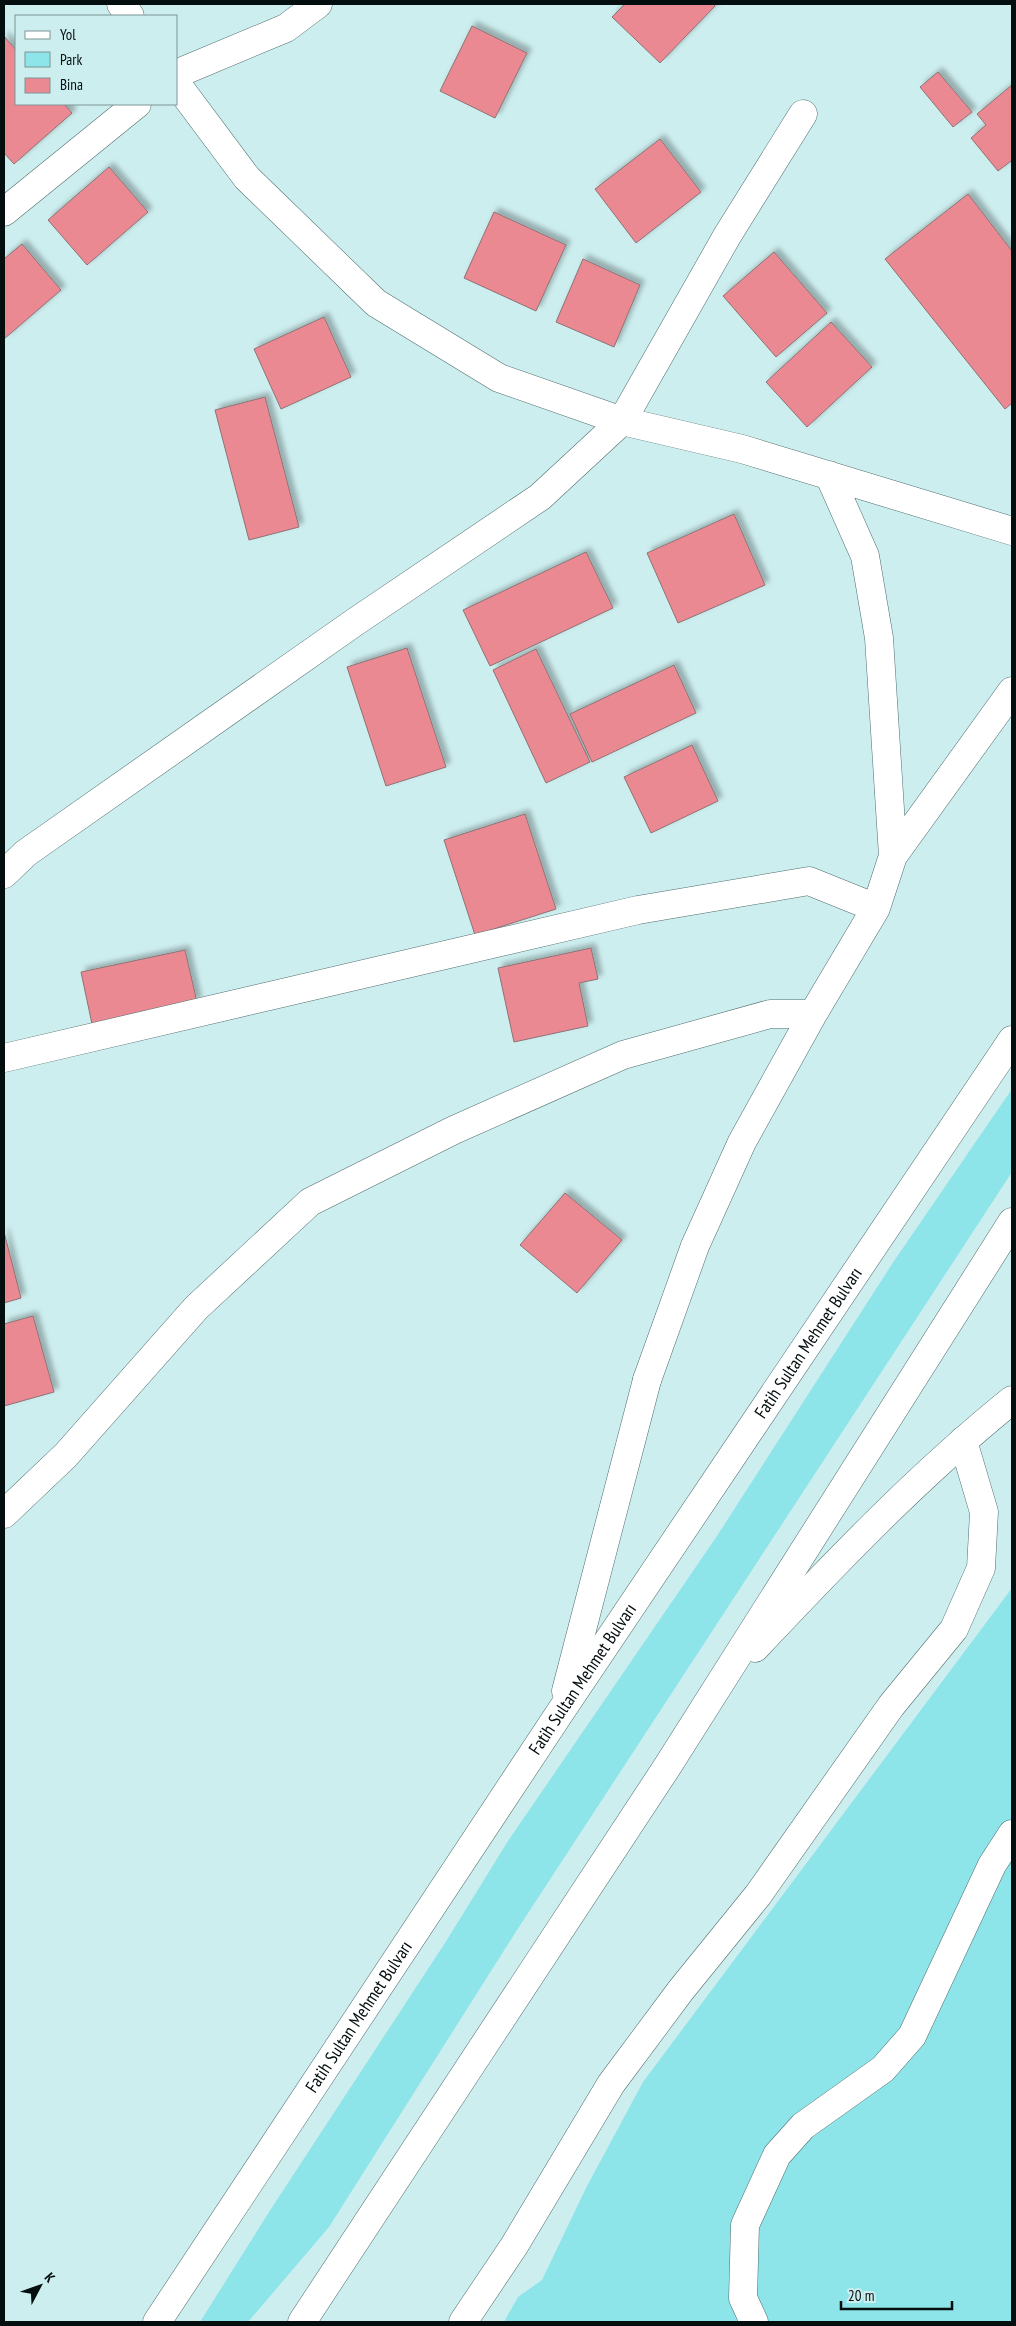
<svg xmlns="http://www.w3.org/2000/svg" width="1016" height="2326" font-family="'PT Sans Narrow',sans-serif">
<defs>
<filter id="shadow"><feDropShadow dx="4.5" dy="-4.5" stdDeviation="2.5" flood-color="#0004"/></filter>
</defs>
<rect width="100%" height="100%" fill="#cdeeef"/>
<path fill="#8de4e9" d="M1012,1089v83l-495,758 -188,297 -81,95h-48l69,-110 176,-269 63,-102 209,-305 177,-275z
M1012,1588v734h-508l14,-25 24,-17 44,-92 57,-106z"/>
<path fill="#eb8992" stroke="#8d7274" filter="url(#shadow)" d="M625,4h88l2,2 -55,57 -48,-46z
M472,26l55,27 -32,65 -55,-27z
M4,36l12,14v54h48l8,9 -58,51 -10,-11z
M938,72l34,40 -19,15 -33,-40z
M1012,85v77l-1,-1 -13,10 -27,-33 15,-13 -9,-11z
M660,139l41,53 -65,51 -41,-54z
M109,167l39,45 -61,53 -39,-45z
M968,194l44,57v152l-7,6 -120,-150z
M494,212l72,33 -30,66 -72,-33z
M22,244l39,46 -57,49v-80z
M774,252l53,61 -51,44 -53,-61z
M583,259l57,26 -26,62 -58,-25z
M324,317l27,60 -70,32 -27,-60z
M831,322l41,45 -65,60 -41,-45z
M265,397l34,130 -50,13 -34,-130z
M734,514l31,71 -87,38 -31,-70z
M586,552l27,56 -123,58 -27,-56z
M407,648l39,119 -60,19 -39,-119z
M536,649l54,113 -44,21 -53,-113z
M674,665l22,48 -104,49 -22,-48z
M692,745l26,56 -67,32 -27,-56z
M525,814l31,95 -81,26 -31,-95z
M591,948l7,31 -19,4 9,43 -74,16 -16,-74z
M185,950l12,52 -105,22 -11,-52z
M565,1193l57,47 -45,53 -57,-48z
M4,1232l17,66 -17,5z
M33,1316l21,76 -50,14v-82z"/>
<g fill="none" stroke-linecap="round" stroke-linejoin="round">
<defs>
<path id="minor" d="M121,4l9,12
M176,74l110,-46 32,-24
M176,83l71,95 129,125 123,75 123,43 120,28 270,82
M4,212l133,-108
M893,856l119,-165
M4,874l22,-21 329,-231 185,-125 82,-76 105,-185 76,-122
M4,1058l634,-148 171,-29 67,27
M647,1380l48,-134 47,-104 71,-128 63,-106 17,-52 -14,-218 -14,-82 -36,-81
M4,1514l62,-59 130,-147 114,-106 144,-72 169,-75 147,-41h43
M463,2322l51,-76 97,-162 70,-94 77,-95 133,-189 63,-77 27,-61 3,-56 -21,-71
M754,2322l-11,-24 2,-73 32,-70 26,-29 80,-57 29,-33 80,-171 20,-31"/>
<g id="trunk">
<path d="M755,1648c82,-87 164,-173 257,-248"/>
<path d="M566,1691l81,-311"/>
<path id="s1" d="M157,2322l404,-611 451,-671"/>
<path d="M302,2322l365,-555 345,-545"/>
</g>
</defs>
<use href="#minor" stroke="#506d6e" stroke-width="29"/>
<use href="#trunk" stroke="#506d6e" stroke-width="29"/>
<use href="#minor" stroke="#fff" stroke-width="28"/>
<use href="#trunk" stroke="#fff" stroke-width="28"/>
</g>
<g text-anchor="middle" stroke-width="4" stroke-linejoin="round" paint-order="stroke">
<g font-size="18" fill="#040e0f" stroke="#cdeeef">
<text dy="6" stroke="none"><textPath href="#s1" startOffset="1176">Fatih Sultan Mehmet Bulvarı</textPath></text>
<text dy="6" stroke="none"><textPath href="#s1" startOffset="771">Fatih Sultan Mehmet Bulvarı</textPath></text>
<text dy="6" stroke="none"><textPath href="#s1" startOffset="366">Fatih Sultan Mehmet Bulvarı</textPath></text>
</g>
</g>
<rect width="1016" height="2326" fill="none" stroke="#040e0f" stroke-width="10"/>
<rect x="15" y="15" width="162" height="90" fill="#cdeeef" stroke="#7d9495"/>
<rect x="25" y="31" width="25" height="8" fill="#ffffff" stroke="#7d9495"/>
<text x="60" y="40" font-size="15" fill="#040e0f">Yol</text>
<rect x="25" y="52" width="25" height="15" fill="#8de4e9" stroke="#7d9495"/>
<text x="60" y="65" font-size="15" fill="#040e0f">Park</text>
<rect x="25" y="78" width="25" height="15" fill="#eb8992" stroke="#7d9495"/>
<text x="60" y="90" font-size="15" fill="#040e0f">Bina</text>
<g transform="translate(40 2286) rotate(49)" stroke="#cdeeef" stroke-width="4" paint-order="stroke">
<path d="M0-4L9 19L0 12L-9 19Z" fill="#040e0f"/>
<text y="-8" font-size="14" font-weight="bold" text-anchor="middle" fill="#040e0f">K</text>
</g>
<path d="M841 2301v8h111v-8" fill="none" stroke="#040e0f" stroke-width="2.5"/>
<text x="848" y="2301" font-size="15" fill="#040e0f" stroke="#cdeeef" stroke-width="4" paint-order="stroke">20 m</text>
</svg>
